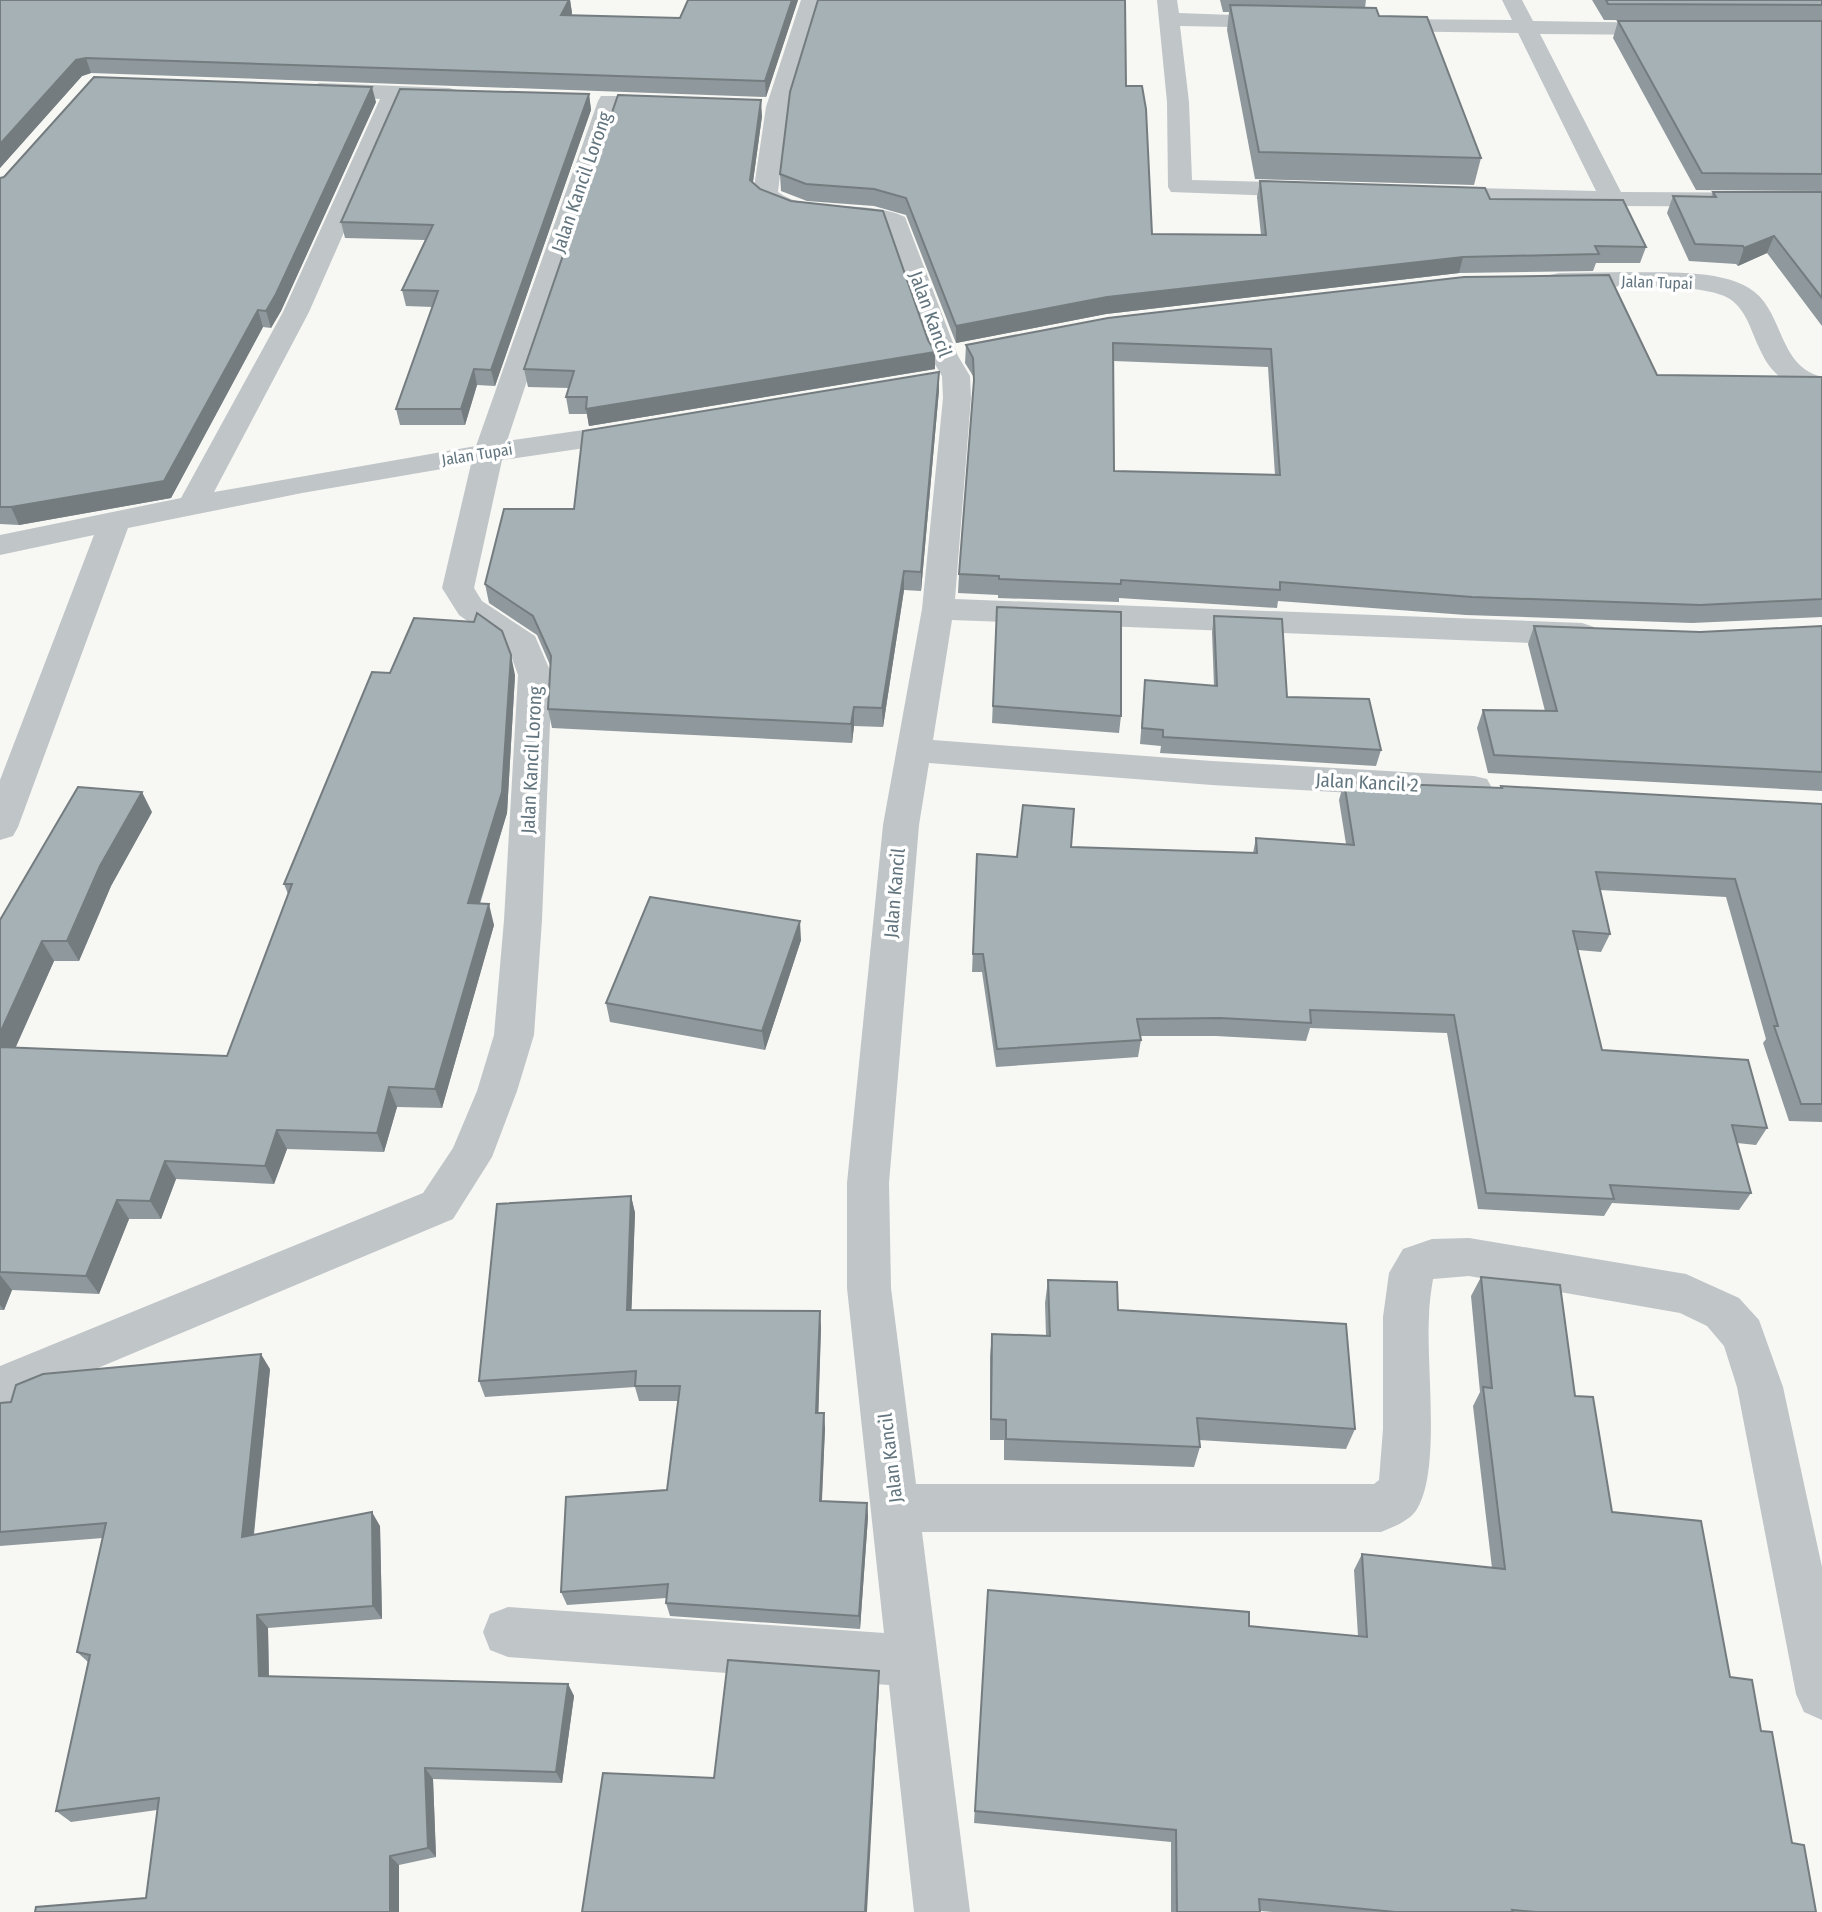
<svg xmlns="http://www.w3.org/2000/svg" width="1822" height="1912" font-family="'Fira Sans Condensed',sans-serif">
<rect width="100%" height="100%" fill="#f7f7f4"/>
<g fill="none" stroke-linecap="round" stroke-linejoin="round">
<path fill="#c0c5c8" fill-rule="evenodd" d="M801,0h20l-33,107 -10,85c32,24 89,6 127,25l53,139 12,20 1,22 -16,201 627,24 12,4 4,7 -4,7 -12,4 -630,-25 -19,120 279,21 262,15 13,3 5,9 -5,9 -13,3 -262,-15 -283,-22 -10,62 -30,358 2,105 25,196h458l5,-4 4,-51v-112l6,-44 14,-24 29,-10 37,-1 217,36 53,24 20,22 24,67 39,180v153l-18,-8 -8,-18 -59,-307 -13,-41 -17,-20 -27,-13 -211,-37 -36,3c-2,13 -4,25 -4,38 -3,49 12,153 -12,192 -7,12 -24,18 -36,23h-459l48,380h-56l-25,-227 -381,-28 -18,-7 -7,-18 7,-18 18,-7 376,26 -37,-345v-105l36,-358 39,-216 21,-211 -1,-22 -12,-20 -45,-130 -6,-3c-32,-3 -107,-1 -126,-29l13,-87z
M1157,0h20l2,13 110,4 3,5 -3,5 -8,1 -101,-2 9,76 3,78 117,3 9,2 3,5 -3,5 -9,2 -138,-5 -3,-5 -1,-85z
M1502,0h20l11,21 136,2 8,1 3,5 -3,5 -8,1 -129,-1 81,158 201,1v14l-210,-1 -185,-7 -3,-5 3,-5 9,-2 160,4 -78,-158 -138,-2 -8,-1 -3,-5 3,-5 8,-1 132,1z
M320,83l129,5 8,2 3,5 -3,5h-55l-93,212 -95,180 262,-46 122,-345 3,-5h16l3,5 -113,340 126,-18 10,3 4,6 -4,6 -10,3 -131,19 -28,128 8,13 53,35 17,39 -10,245 -8,115 -17,56 -25,66 -39,62 -453,190v-43l423,-173 30,-45 24,-57 17,-56 10,-115 14,-245 -9,-25 -50,-35 -17,-27 29,-124 -169,29 -174,35 -110,299 -5,9 -13,4v-60l94,-245 -94,20v-20l181,-37 102,-186 97,-213 -68,-4 -3,-5 3,-5z
M1626,272c34,1 93,-3 123,16 36,22 27,77 73,89v16c-50,-12 -54,-23 -73,-69 -4,-9 -10,-19 -19,-25 -30,-19 -133,-11 -171,-10l-9,-2 -4,-6 4,-6 9,-2z"/>
</g>
<path fill="#8f989c" fill-rule="evenodd" d="M0,0h570l2,13 -1,3 109,2 118,-18 -32,97 -675,-24 -9,3 -82,92z
M1220,0h146l-1,8 14,8 102,142 -7,27 -219,-6 -28,-149 2,-18h-6z
M1592,0h230v21l-218,-1z
M1618,21h204v170l-126,-1 -83,-152z
M1126,86l26,148 109,1 -4,-38 3,-16 230,18 156,48 -6,16h-44l-3,8 -134,2 -353,41 -150,29 -50,-128 -32,-9 -67,-5 -26,-10 -1,-17z
M589,94l2,16 -96,276 -18,-1 -12,40h-65l-4,-16 37,-102 -27,-1 -4,-16 23,-50 -80,-2 -4,-16z
M376,102l-95,209 -10,17 -8,-1 -92,171 -152,27 -19,-1v-346z
M762,116l-9,66 182,187 -346,57 -2,-12h-18l-3,-17 3,-9 -41,-1 -4,-18z
M1713,192h109v134l-55,-73 -29,13 -2,-2 -47,-3 -22,-48 6,-17 38,1z
M1108,318l549,57 165,2v240l-130,6 -226,-8 -188,-14 -1,7 -158,-10v4l-121,-4v-3l-40,-2 1,-19 14,-183v-15l-8,-13 1,-18zM1114,361l154,6 7,108 -161,-4z
M939,390l-18,201 -17,-1 -21,137 -29,-1 -2,17 -300,-15 -4,-19 2,-44 -13,-30 -48,-32 -4,-19 89,-75z
M997,607l124,109 -2,17 -127,-10z
M1214,616l73,81 94,53 -5,16 -216,-13 1,-7 -21,-2 5,-64 69,6 -2,-54z
M1534,626l166,6 122,-6v165l-334,-18 -11,-45 6,-18 62,1 -17,-67z
M390,673l125,2 -8,138 -27,91 14,21 -52,183 -45,-1 -13,45 -97,-3 -13,35 -98,-5 -15,40h-32l-30,75 -87,-4 -8,20h-4v-390l152,-108 -41,74 -32,75h-25l-39,87 212,8 61,-162 -4,-10z
M1344,782l156,6 1,-2 321,18v318l-33,-1 -26,-78 3,-4 -40,-142 -126,-7 10,44 -9,18 -23,-2 24,100 165,78 -11,17 -19,-2 14,50 -12,17 -127,-7 -8,13 -126,-7 -31,-176 -137,-5 -4,13 -90,-5h-76l1,4 -3,17 -142,10 -14,-95h-10l5,-118 40,3 54,-10 182,6 3,-15 90,6 -7,-44z
M801,940l-36,110 -155,-28 -4,-19z
M631,1196l4,17 -4,97 190,17 -3,86 7,15 -3,73 45,2 1,14 -8,112 -190,-13 -4,-13v-5l-99,7 -6,-13 106,-102 11,-89h-39l-4,-14 -150,10 -6,-16z
M1481,1277l94,119 37,116 118,165 31,54 31,112 24,69h-543l-13,-1v1h-89v-70l-197,-19 13,-218 262,21 109,10 -4,-66 8,-16 130,14 -19,-162 7,-14 -9,-96z
M1048,1280l70,30 237,119 -9,20 -147,-9 1,7 -6,20 -190,-7v-20h-14v-84l2,-22 54,2 -1,-33z
M270,1369l-16,166 126,-9 2,93 -114,9 1,48 299,8 6,12 -12,87 -129,-4 3,78 -37,8v47h-364l111,-14 11,-88 -86,12 -15,-11 32,-149 -11,-10 26,-114 -103,8v-143z"/>
<path fill="#747c7f" d="M569,0h1l2,13 -8,18 -3,-16z
M792,0h6l-32,97 -1,-16z
M86,58l5,15 -9,3 -82,92v-24l76,-84z
M372,87l4,15 -95,209 -10,17 -5,-17z
M589,94l2,16 -96,276 -4,-16z
M761,100l1,16 -11,80 -1,-16z
M1774,236l-7,17 -29,13 6,-18z
M1463,257l-4,16 -353,41 -150,29v-17l151,-29z
M258,310l5,17 -92,171 -152,27 -8,-18z
M935,352v17l-346,57 -3,-17z
M474,369l3,16 -12,40 -4,-16z
M939,372v18l-18,201v-19z
M904,571v19l-21,137 -1,-19z
M511,655l4,20 -8,138 -34,111 -5,-21z
M854,707v19l-2,17 -1,-19z
M142,792l10,20 -41,74 -32,75 -12,-20 33,-75z
M489,904l5,21 -52,183 -7,-19z
M800,921l1,19 -36,110 -3,-19z
M42,941l12,20 -47,106 -7,-10v-24z
M389,1087l8,20 -13,45 -7,-19z
M277,1130l10,19 -13,35 -9,-18z
M165,1161l11,18 -15,40 -11,-18z
M631,1196l4,17 -4,113 -4,-16z
M117,1200l12,19 -30,75 -13,-18z
M0,1275l12,15 -8,20 -4,-5z
M820,1311l1,16 -3,101 -2,-15z
M261,1354l9,15 -18,181 -10,-13z
M824,1413l1,15 -4,87 -1,-14z
M867,1503l1,14 -8,112 -1,-13z
M372,1512l8,14 2,93 -9,-13z
M257,1615l11,13 1,60 -10,-12z
M879,1671v16l-12,225h-2z
M568,1684l6,12 -12,87 -6,-11z
M425,1768l8,11 3,78 -8,-9z
M390,1856l9,9v47h-9z"/>
<path fill="#a6b1b5" stroke="#747c7f" stroke-width="2" fill-rule="evenodd" d="M0,0h569l-8,15 119,3 8,-18h104l-27,81 -679,-23 -10,2 -76,84z
M818,0h307l1,86h16l4,23 6,125 114,1 -6,-54 225,7 5,11 133,1 23,47 -51,-1 4,8 -136,3 -356,40 -151,29 -50,-128 -32,-9 -68,-5 -26,-10 10,-82z
M1606,0h216v5l-214,-1z
M1230,5l146,3 3,8 48,1 54,141 -222,-6z
M1618,21h204v153l-120,-1z
M94,77l278,10 -96,207 -10,17 -8,-1 -94,171 -153,26h-11v-329l4,-1z
M400,89l189,5 -98,276 -17,-1 -13,40h-65l42,-118 -36,-1 31,-65 -92,-3z
M618,95l143,5 -11,80 10,9 31,12 92,10 45,129 7,12 -349,57 1,-12h-21l8,-26 -50,-2z
M1713,192h109v106l-48,-62 -30,12 -1,-2 -48,-2 -22,-48 43,1z
M1609,275l48,100 165,2v222l-122,6 -228,-8 -192,-15v8l-159,-10v4l-122,-5v-3l-40,-2 15,-194 -1,-22 -7,-13 142,-27 356,-41zM1113,343l158,6 9,126 -166,-4z
M939,372l-18,200 -17,-1 -22,137 -28,-1 -3,17 -303,-15 3,-53 -18,-40 -48,-32 19,-75h70l9,-78z
M997,607l124,5v104l-128,-10z
M477,613l25,18 9,24 -9,137 -34,111 21,1 -54,185 -46,-2 -12,46 -100,-3 -12,36 -100,-5 -15,40 -33,-1 -31,76 -86,-4v-225l227,9 65,-172h-8l88,-212 18,1 24,-55 60,4z
M1214,616l68,3 5,78 82,2 12,51 -218,-13v-7l-21,-2 3,-48 72,6z
M1534,626l166,6 122,-6v146l-328,-17 -11,-45 74,1z
M1344,782l158,6 -1,-2 321,18v300h-21l-27,-78h4l-43,-147 -139,-7 14,62 -37,-3 29,119 146,10 19,68 -35,-3 19,68 -141,-8 4,14 -128,-6 -32,-178 -144,-5 1,13 -91,-5 -83,1 4,21 -144,9 -14,-95h-10l4,-100 40,3 6,-52 51,4 -3,38 186,6 -1,-15 98,7z
M78,787l64,5 -42,74 -33,75h-25l-42,92v-113z
M650,897l150,24 -38,110 -156,-28z
M631,1196l-4,114 193,1 -4,102h8l-4,88 47,2 -8,113 -193,-13 2,-19 -107,8 5,-95 101,-7 13,-104h-45l1,-15 -157,10 18,-177z
M1481,1277l79,8 15,111 18,1 19,115 89,9 29,156 22,3 9,51 11,1 20,111 12,2 12,67h-280l-24,-2 1,2h-118l-136,-13 1,13h-83l-1,-82 -201,-19 13,-221 261,22v14l118,11 -5,-83 143,15 -22,-182 9,1z
M1048,1280l69,2 1,28 228,14 9,105 -158,-11 3,29 -194,-8v-19l-15,-1 1,-85 58,2z
M261,1354l-19,183 130,-25 1,94 -116,9 2,61 309,8 -12,88 -131,-4 3,80 -38,8v56h-355l1,-5 110,-9 13,-100 -103,13 34,-156 -13,-3 29,-129 -106,9v-129l11,-1 5,-17 27,-11z
M728,1660l151,11 -14,241h-283l21,-139 111,5z"/>
<g text-anchor="middle" stroke-width="7" stroke-linejoin="round" paint-order="stroke">
<g font-size="16" fill="#62757f" stroke="#fff">
<text transform="translate(1657 282) rotate(2)" y="6">Jalan Tupai</text>
<text transform="translate(477 454) rotate(-9)" y="6">Jalan Tupai</text>
</g>
<g font-size="19" fill="#62757f" stroke="#fff">
<text transform="translate(581 182) rotate(-71)" y="7">Jalan Kancil Lorong</text>
<text transform="translate(931 314) rotate(70)" y="7">Jalan Kancil</text>
<text transform="translate(531 760) rotate(-87)" y="7">Jalan Kancil Lorong</text>
<text transform="translate(1367 782) rotate(3)" y="7">Jalan Kancil 2</text>
<text transform="translate(894 893) rotate(-85)" y="7">Jalan Kancil</text>
<text transform="translate(890 1458) rotate(-97)" y="7">Jalan Kancil</text>
</g>
</g>
</svg>
